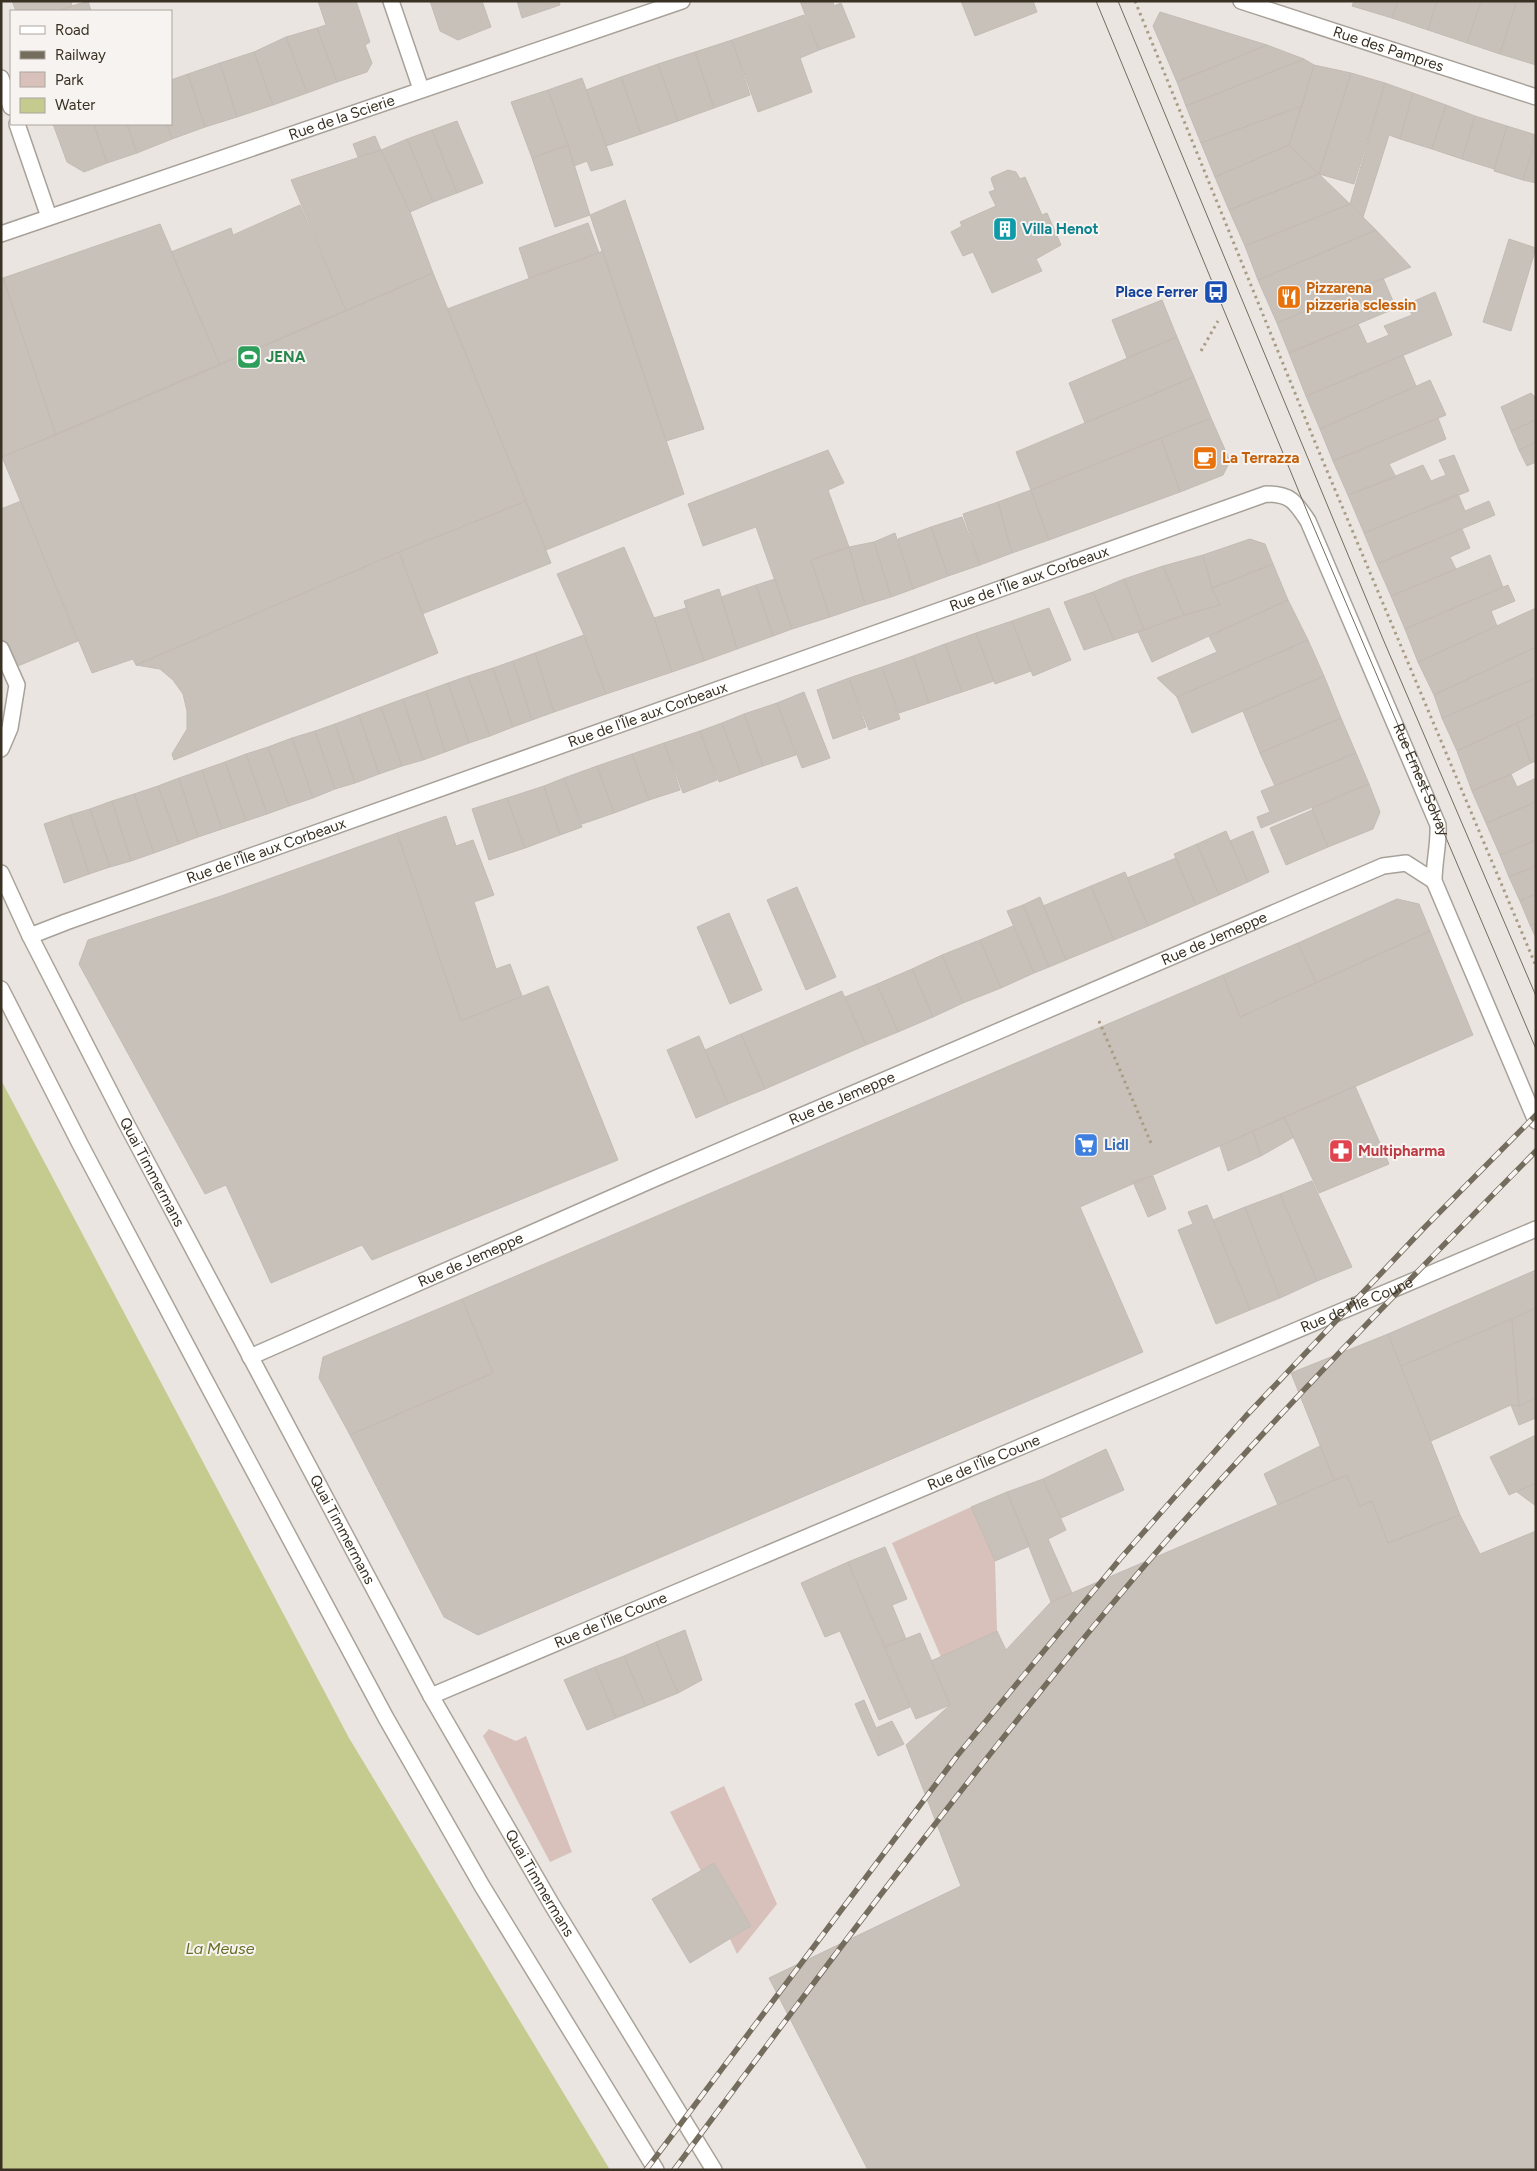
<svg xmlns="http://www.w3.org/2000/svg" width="1537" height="2171" font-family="Figtree,sans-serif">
<rect width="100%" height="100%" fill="#eae5e1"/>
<path fill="#d9c1bb" d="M971,1507l24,54 2,70 -56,26 -49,-114z
M489,1729l27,12 10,-5 46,116 -22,10 -67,-126z
M724,1786l53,118 -40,50 -7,-15 21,-13 -37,-63 -13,8 -31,-59z"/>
<path fill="#c5ca8e" d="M1,1080l348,658 261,432h-609z"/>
<path fill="#c7c1b9" stroke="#c3bbb4" d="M12,1h59l1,5 -14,5h-42z
M88,1l3,10h-33l14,-5z
M318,1h38l14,41 -5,3 7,18 -5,9 -30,10 -20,-54 9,-3z
M430,1h52l9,26 -33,13 -18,-9z
M517,1h42l1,4 -38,13z
M800,1h33l1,5 7,-3 14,34 -36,13z
M961,1h72l4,11 -62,24z
M1354,1h44l-6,17 -40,-12z
M1398,1h39l-9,29 -36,-12z
M1437,1h44l-14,42 -39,-13z
M1481,1h28l7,2 -16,51 -33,-11z
M1517,1h19v64l-36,-11z
M1160,12l107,33 -90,37 -24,-56z
M804,15l15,35 -19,8 12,34 -54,20 -26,-72z
M317,28l20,54 -30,11 -21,-56z
M286,37l21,56 -34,12 -19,-53z
M732,40l18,55 -36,13 -19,-56z
M1267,45l37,14 -118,47 -9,-24z
M254,52l19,53 -36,12 -17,-54z
M695,52l19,56 -36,13 -20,-57z
M1304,59l10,6 -12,41 -101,37 -15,-37z
M220,63l17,54 -32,10 -17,-53z
M658,64l20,57 -37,13 -20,-57z
M1314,65l37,8 -32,101 -30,-29z
M1351,73l34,10 -31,101 -35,-10z
M188,74l17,53 -33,12 -5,-15h4v-44z
M621,77l20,57 -35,12 -20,-56z
M582,78l31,87 -22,6 -4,-10 -13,5 -6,-21 -20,-55z
M1385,83l28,10 -13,46 -11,-4 -26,82 -13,-13z
M548,90l20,55 -36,13 -21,-56z
M1413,93l33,12 -14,44 -32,-10z
M1446,105l29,11 -13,43 -30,-10z
M1302,106l-13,39 -74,32 -14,-34z
M1475,116l32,10 -13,43 -32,-10z
M457,121l26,62 -26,10 -25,-63z
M53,124h41l13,39 -23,9 -17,-10z
M94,124h33l10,29 -30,10z
M127,124h40l5,15 -35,14z
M1507,126l29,9 -13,45 -29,-9z
M432,130l25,63 -24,9 -26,-63z
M375,136l6,14 -23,7 -5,-13z
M407,139l26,63 -23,10 -29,-62z
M1536,139v44l-13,-3z
M568,145l22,70 -35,12 -23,-69z
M1289,145l30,29 -90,36 -14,-33z
M381,150l29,62 23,61 -87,38 -55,-131z
M1008,170l8,2 4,7 5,-2 17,38 5,-2 14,32 -25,14 6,12 -50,22 -19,-41 -10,4 -12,-24 11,-6 -2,-4 36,-16 -7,-14 6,-2 -4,-11 1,-2z
M1319,174l31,30 -105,42 -16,-36z
M625,200l79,229 -38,12 -76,-226z
M1350,204l26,26 -118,50 -13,-34z
M300,205l46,106 -126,54 -49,-113 60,-24 2,7z
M588,223l11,30 -70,25 -10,-30z
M160,224l60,141 -164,70 -53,-157z
M1376,230l35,37 -134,56 -19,-43z
M1509,239l27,9 -25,83 -28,-9z
M603,251l81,243 -138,56 -99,-241z
M433,273l93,228 -127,51 -263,113 -3,-6 -41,14 -90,-216z
M3,278l53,157 -55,22v-178z
M1383,278l13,30 -107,45 -12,-30z
M1435,292l17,43 -146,61 -17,-43 69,-29 9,20 22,-9 -5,-9 28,-11 -5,-11z
M1162,300l15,37 -50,21 -15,-38z
M1177,337l17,40 -109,46 -16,-40z
M1403,355l13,31 -96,43 -14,-33z
M1194,377l17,41 -180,72 -15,-38z
M1430,380l16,35 -113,46 -13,-32z
M1531,393l5,5v22l-25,11 -10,-24z
M1211,418l19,43 -7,14 -43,17 -19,-54z
M1438,418l8,21 -57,25 7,13 -48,18 -15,-34z
M1536,420v22l-17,8 -8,-19z
M1161,438l19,54 -131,48 -18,-50z
M1536,442v20l-9,4 -8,-16z
M828,450l16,33 -16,7 21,57 -38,13 19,57 -38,12 -36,-102 -53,19 -15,-42z
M1454,455l15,36 -105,42 -16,-38 75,-30 8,16 15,-6 -7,-15z
M1031,490l18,50 -37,13 -14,-51z
M1458,494l7,17 24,-10 6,14 -118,49 -13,-31z
M21,501l57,140 -77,32v-164z
M526,501l25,62 -129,51 -23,-62z
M998,502l14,51 -32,12 -17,-51z
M962,517l18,48 -32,11 -17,-49z
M931,527l17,49 -35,13 -15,-50z
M1462,529l8,19 -20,9 6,12 -65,27 -14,-32z
M895,533l18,56 -22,8 -17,-55z
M1250,539l15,5 8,20 -61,24 -9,-33z
M874,542l17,55 -26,8 -16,-58z
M624,547l30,71 18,54 -66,22 -22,-59 -27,-61z
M849,547l16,58 -35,12 -19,-57z
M399,552l39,101 -264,107 -2,-6 15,-25v-18l-4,-17 -10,-14 -13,-11 -24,-4z
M1203,555l9,33 8,17 -36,10 -21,-49z
M1490,555l13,32 -98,42 -14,-33z
M1273,564l15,36 -136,62 -14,-30 46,-17 36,-10 -8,-17z
M1163,566l21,49 -40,15 -20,-51z
M775,579l17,50 -19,7 -17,-51z
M1124,579l20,51 -30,10 -21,-48z
M756,585l17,51 -36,13 -16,-52z
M1508,585l7,16 -24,10 6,15 -79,36 -13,-33z
M719,589l18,60 -33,12 -20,-60z
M1093,592l21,48 -30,10 -20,-48z
M1288,600l20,40 -131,57 -20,-19 60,-26 -8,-16z
M686,608l18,53 -32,11 -18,-54z
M1049,608l22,52 -38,16 -21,-55z
M1536,608v39l-102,48 -16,-33z
M1012,621l19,50 -36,13 -19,-51z
M976,633l18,48 -32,11 -17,-48z
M584,635l22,59 -52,18 -19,-59z
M1308,640l16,36 -132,57 -15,-36z
M945,644l17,48 -33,11 -16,-47z
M1536,647v31l-94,40 -8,-23z
M535,653l19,59 -22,8 -19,-59z
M913,656l16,47 -30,10 -17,-46z
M513,661l19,59 -19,7 -20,-59z
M882,667l18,52 -31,11 -20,-52z
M493,668l20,59 -23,9 -22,-60z
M468,676l22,60 -21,7 -21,-60z
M1324,676l17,42 -81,35 -17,-42z
M849,678l17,49 -33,12 -16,-49z
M1536,678v36l-79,37 -15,-33z
M448,683l21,60 -24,9 -19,-61z
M426,691l19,61 -22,8 -20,-61z
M804,692l26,66 -28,10 -25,-65z
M403,699l20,61 -21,6 -21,-59z
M777,703l19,52 -33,11 -19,-52z
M381,707l21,59 -23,8 -20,-59z
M744,714l19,52 -22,8 -19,-51z
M1536,714v47l-5,2 -14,-40z
M359,715l20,59 -24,9 -20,-59z
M1341,718l15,35 -81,33 -15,-33z
M722,723l19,51 -22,8 -19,-51z
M1517,723l14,40 -20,11 -39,17 -15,-40z
M335,724l20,59 -20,6 -20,-58z
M315,731l20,58 -22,9 -21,-60z
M700,731l17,49 -34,13 -19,-50z
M292,738l21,60 -24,8 -21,-59z
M664,743l16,47 -31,10 -17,-46z
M268,747l21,59 -22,8 -21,-60z
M1356,753l13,31 -108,44 -4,-11 13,-5 -9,-21z
M246,754l21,60 -21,7 -21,-59z
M632,754l17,46 -35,13 -17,-47z
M225,762l21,59 -24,8 -20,-59z
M597,766l17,47 -32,11 -18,-46z
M202,770l20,59 -24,8 -19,-59z
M1511,774l6,13 19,-9v24l-50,21 -14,-32z
M179,778l19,59 -19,7 -21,-58z
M564,778l18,49 -22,8 -16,-49z
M1369,784l11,28 -7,17 -45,18 -16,-39z
M158,786l21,58 -25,9 -20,-59z
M544,786l16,49 -35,13 -18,-50z
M134,794l20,59 -23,8 -19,-60z
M507,798l18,50 -36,12 -17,-51z
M112,801l19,60 -21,6 -20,-58z
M1536,802v38l-36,15 -14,-32z
M90,809l20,58 -21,7 -19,-59z
M1312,810l16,37 -42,18 -16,-37z
M70,815l19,59 -25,9 -20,-59z
M446,816l10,30 17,-6 21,55 -20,7 22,67 14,-5 12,32 -61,25 -64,-188z
M1226,831l22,51 -29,13 -22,-51z
M1253,831l16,41 -21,10 -18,-41z
M397,833l64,188 87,-35 70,174 -246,100 -10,-15 -91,38 -45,-98 -21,9 -126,-230 9,-24 136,-45z
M1536,840v26l-27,11 -9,-22z
M1197,844l22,51 -23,10 -22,-51z
M1176,858l20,47 -48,21 -21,-48z
M1536,866v28l-16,7 -11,-24z
M1125,872l23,54 -34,14 -23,-54z
M1091,886l23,54 -48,20 -23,-54z
M797,887l39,90 -30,13 -39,-90z
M1536,894v29l-6,2 -10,-24z
M1040,897l26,63 -17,7 -26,-62z
M1397,899l22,5 11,27 -114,52 -18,-40z
M1023,905l26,62 -15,6 -27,-62z
M729,913l33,77 -32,14 -33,-77z
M1536,923v15l-6,-13z
M1013,926l21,47 -33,15 -21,-48z
M1430,931l43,104 -393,172 63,145 -665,283 -34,-18 -94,-182 143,-62 -31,-74 761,-324 17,42z
M980,940l21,48 -38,15 -21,-48z
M1298,943l18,40 -76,34 -17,-42z
M942,955l21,48 -30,14 -21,-48z
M912,969l21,48 -35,15 -21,-48z
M877,984l21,48 -32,13 -21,-48z
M842,991l24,54 -101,44 -24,-55z
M741,1034l24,55 -37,15 -23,-54z
M699,1036l29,68 -32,14 -29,-68z
M1355,1086l34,78 -70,29 -35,-76z
M1284,1117l10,20 -33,19 -8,-25z
M1253,1131l8,25 -33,15 -8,-25z
M1153,1176l13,33 -18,8 -15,-35z
M1312,1181l40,86 -35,14 -37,-87z
M1280,1194l37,87 -37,17 -35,-91z
M1207,1205l43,105 -34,14 -38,-94 15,-6 -5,-12z
M1245,1207l35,91 -30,12 -37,-90z
M1536,1270v38l-135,58 -13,-32z
M462,1299l31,74 -143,62 -31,-57 4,-21z
M1536,1308v90l-17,8 -7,-87z
M1512,1319l7,87 -8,-1 -80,36 -30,-75z
M1388,1334l72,181 -72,28 -16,-42 -12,5 -13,-31 -13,5 -43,-107z
M1536,1398v20l-17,7 -8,-20 8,1z
M1536,1435v48l-27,12 -19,-38z
M1320,1446l14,34 -56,25 -14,-31z
M1106,1449l18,41 -63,28 -18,-39z
M1347,1475l13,31 12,-5 16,42 72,-28 20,39 56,-23v639h-668l-99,-192 192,-92 -55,-141 44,-40 -19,-44 66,-30 9,19 45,-48z
M1043,1479l23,51 -18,9 24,54 -21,9 -44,-110z
M1536,1483v23l-19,-14z
M1007,1492l23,54 -35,15 -24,-54z
M885,1547l22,52 -15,6 14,34 -21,8 -37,-85z
M848,1562l62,145 -31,13 -39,-89 -15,6 -24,-54z
M685,1630l17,50 -24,13 -22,-51z
M920,1633l30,72 -34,14 -31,-72z
M656,1642l22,51 -32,13 -22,-50z
M624,1656l22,50 -30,12 -21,-51z
M595,1667l21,51 -29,12 -23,-50z
M864,1700l12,28 16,-7 12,23 -26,12 -23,-52z
M714,1863l37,63 -61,37 -38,-64z"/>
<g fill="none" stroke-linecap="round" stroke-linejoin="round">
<defs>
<path id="lane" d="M1,649l16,36 -7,43 -9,21"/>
<g id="street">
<path d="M391,1l30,88"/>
<path id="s1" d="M1241,1l295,96"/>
<path d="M1,78l10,29"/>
<path d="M17,124l32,93"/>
<path id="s2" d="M1,234l681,-233"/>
<path id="s3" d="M30,936l36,-14 1200,-428c24,0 29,7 42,27l130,304c1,19 -4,37 -4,56l102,240"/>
<path id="s4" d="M250,1357l404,-178 729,-313 23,-3 28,18"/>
<path id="s5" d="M431,1696l1105,-467"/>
</g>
<g id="secondary">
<path id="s6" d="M1,873l29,63 96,187 305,573 121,209 162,265"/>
<path d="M1,989l79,155 125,236 181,338 96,168 174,284"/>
</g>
</defs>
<use href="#lane" stroke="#a7a199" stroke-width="18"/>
<use href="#street" stroke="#a7a199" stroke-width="18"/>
<use href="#secondary" stroke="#aba398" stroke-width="18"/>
<path stroke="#aa9c84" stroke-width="3" stroke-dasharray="2.5 4" stroke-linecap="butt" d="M1135,1l182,446 219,519
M1201,351l17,-30
M1099,1021l52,122"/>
<use href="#lane" stroke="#fff" stroke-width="15"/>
<use href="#street" stroke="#fff" stroke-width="15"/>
<use href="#secondary" stroke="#fff" stroke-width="15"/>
<g stroke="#746c5d" stroke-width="1">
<path id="s7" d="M1096,1l213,515 227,533"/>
<path d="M1118,1l265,638 153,357"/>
</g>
<defs>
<path id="rail" d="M646,2170l311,-414 163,-197 126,-143 176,-186 114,-115
M674,2170c151,-203 302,-406 466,-599 126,-146 261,-283 396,-420"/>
</defs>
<use href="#rail" stroke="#746c5d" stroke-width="5.5"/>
<use href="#rail" stroke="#f7f3f1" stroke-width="4" stroke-dasharray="11" stroke-linecap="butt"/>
</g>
<defs>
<symbol id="building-square" viewBox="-11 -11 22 22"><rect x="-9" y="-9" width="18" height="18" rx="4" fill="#0f9aa8" stroke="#f7f3f1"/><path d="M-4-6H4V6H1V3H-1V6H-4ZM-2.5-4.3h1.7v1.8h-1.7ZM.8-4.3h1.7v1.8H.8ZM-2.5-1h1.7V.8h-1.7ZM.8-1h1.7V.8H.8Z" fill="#fff"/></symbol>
<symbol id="bus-square" viewBox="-11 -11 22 22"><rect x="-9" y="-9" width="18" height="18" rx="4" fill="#1a4fb4" stroke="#f7f3f1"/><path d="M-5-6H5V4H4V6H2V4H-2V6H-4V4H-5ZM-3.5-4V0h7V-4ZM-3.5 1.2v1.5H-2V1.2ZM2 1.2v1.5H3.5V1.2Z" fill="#fff"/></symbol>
<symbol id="restaurant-square" viewBox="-11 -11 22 22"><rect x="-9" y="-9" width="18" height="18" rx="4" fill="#e8710a" stroke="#f7f3f1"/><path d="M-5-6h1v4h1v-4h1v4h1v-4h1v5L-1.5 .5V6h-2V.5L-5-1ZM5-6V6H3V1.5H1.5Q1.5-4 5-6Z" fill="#fff"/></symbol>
<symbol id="stadium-square" viewBox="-11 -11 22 22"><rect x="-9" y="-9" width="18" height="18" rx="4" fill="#2e9e5b" stroke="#f7f3f1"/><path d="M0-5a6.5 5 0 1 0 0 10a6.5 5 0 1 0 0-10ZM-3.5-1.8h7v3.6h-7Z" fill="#fff"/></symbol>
<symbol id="cafe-square" viewBox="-11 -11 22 22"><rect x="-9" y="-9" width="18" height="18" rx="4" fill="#e8710a" stroke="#f7f3f1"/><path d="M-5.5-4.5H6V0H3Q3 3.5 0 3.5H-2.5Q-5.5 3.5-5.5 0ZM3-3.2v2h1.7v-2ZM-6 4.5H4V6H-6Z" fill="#fff"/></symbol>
<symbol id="supermarket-square" viewBox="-11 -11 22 22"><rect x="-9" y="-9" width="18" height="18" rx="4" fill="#3f7fe0" stroke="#f7f3f1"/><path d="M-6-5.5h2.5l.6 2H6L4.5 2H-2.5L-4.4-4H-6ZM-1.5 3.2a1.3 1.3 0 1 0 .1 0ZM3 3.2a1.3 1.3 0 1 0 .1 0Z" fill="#fff"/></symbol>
<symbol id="pharmacy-square" viewBox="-11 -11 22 22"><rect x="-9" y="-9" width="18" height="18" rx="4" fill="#e0444e" stroke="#f7f3f1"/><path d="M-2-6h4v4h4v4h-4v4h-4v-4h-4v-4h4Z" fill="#fff"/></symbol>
</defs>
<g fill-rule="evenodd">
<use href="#building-square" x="991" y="215" width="28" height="28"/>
<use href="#bus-square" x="1202" y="278" width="28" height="28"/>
<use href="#restaurant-square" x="1275" y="283" width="28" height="28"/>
<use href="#stadium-square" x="235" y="343" width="28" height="28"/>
<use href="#cafe-square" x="1191" y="444" width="28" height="28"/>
<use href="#supermarket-square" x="1072" y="1131" width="28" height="28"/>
<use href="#pharmacy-square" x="1327" y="1137" width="28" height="28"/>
</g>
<g text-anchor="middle" stroke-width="4" stroke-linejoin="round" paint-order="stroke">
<g font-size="15" fill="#393123" stroke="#f7f3f1">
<text dy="5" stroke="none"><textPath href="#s1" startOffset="155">Rue des Pampres</textPath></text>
<text dy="5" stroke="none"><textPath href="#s2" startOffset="360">Rue de la Scierie</textPath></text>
<text dy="5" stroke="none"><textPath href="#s3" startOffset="1061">Rue de l'Île aux Corbeaux</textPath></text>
<text dy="5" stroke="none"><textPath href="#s3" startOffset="656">Rue de l'Île aux Corbeaux</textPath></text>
<text dy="5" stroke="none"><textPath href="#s7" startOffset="844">Rue Ernest Solvay</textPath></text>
<text dy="5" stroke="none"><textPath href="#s3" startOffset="251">Rue de l'Île aux Corbeaux</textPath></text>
<text dy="5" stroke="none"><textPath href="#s4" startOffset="1051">Rue de Jemeppe</textPath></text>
<text dy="5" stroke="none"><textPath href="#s4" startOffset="646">Rue de Jemeppe</textPath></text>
<text dy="5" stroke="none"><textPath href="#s6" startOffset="335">Quai Timmermans</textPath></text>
<text dy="5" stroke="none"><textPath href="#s4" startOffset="241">Rue de Jemeppe</textPath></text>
<text dy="5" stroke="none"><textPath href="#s5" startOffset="1005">Rue de l'Île Coune</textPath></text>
<text dy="5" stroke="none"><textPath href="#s5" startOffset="600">Rue de l'Île Coune</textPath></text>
<text dy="5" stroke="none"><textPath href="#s6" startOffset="740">Quai Timmermans</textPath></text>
<text dy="5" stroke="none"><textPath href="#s5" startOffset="195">Rue de l'Île Coune</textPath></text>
<text dy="5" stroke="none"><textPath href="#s6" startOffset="1145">Quai Timmermans</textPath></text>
</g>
<g font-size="15" font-weight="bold" fill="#0d838f" stroke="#f7f3f1" text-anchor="start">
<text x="1022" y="234">Villa Henot</text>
</g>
<g font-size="15" font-weight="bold" fill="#c56008" stroke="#f7f3f1" text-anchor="start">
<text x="1306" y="293">Pizzarena<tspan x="1306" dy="17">pizzeria sclessin</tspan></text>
<text x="1222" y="463">La Terrazza</text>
</g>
<g font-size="15" font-weight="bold" fill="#164399" stroke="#f7f3f1" text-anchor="end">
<text x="1198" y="297">Place Ferrer</text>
</g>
<g font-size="15" font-weight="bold" fill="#27864d" stroke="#f7f3f1" text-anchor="start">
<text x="266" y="362">JENA</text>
</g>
<g font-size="15" font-weight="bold" fill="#366cbe" stroke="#f7f3f1" text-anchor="start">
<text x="1104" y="1150">Lidl</text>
</g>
<g font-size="15" font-weight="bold" fill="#be3a42" stroke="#f7f3f1" text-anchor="start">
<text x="1358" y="1156">Multipharma</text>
</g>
<g font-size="16" font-style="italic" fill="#676e23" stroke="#f7f3f1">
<text x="220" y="1954">La Meuse</text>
</g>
</g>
<rect width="1537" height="2171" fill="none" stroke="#393123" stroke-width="5"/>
<rect x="10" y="10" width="162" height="115" fill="#f7f3f1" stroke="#aba59f"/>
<rect x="20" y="26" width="25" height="8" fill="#ffffff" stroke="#aba59f"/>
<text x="55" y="35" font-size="15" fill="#393123">Road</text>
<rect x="20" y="51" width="25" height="8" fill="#746c5d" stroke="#aba59f"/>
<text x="55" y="60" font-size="15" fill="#393123">Railway</text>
<rect x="20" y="72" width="25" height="15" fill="#d9c1bb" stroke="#aba59f"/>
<text x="55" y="85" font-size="15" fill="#393123">Park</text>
<rect x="20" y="98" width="25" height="15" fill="#c5ca8e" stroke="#aba59f"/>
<text x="55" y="110" font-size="15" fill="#393123">Water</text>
</svg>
